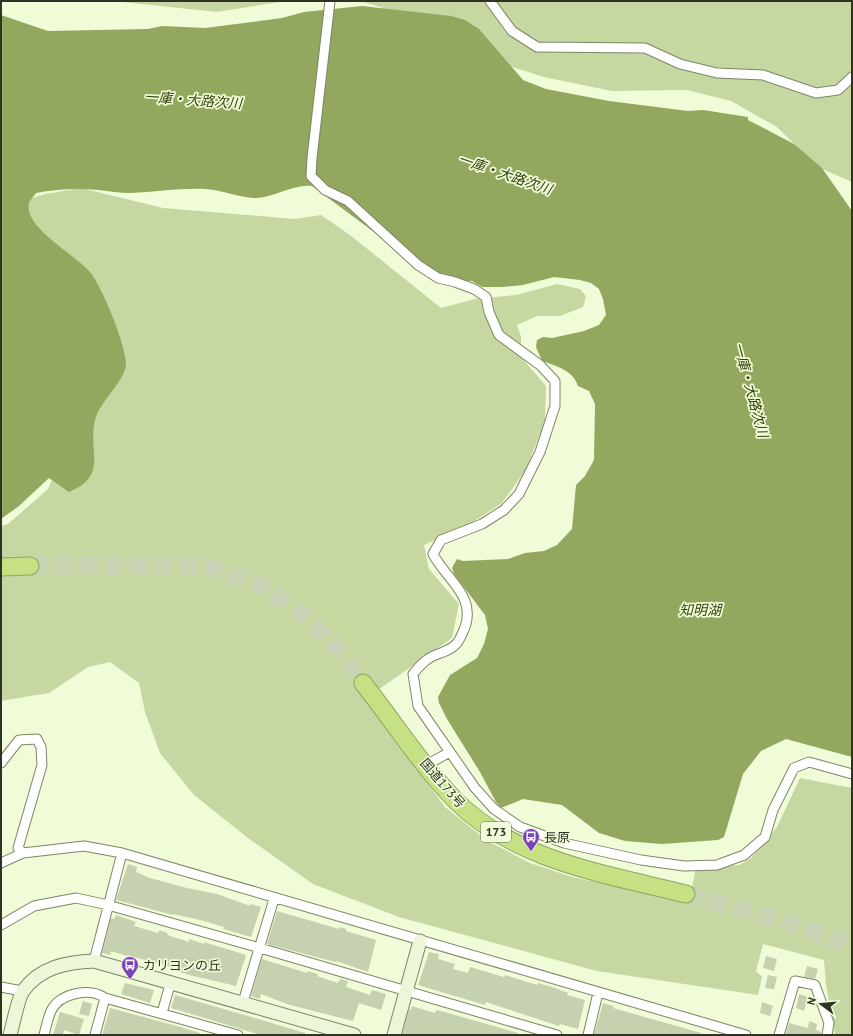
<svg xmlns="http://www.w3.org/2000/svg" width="853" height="1036" font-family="'PT Sans','Noto Sans JP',sans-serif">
<rect width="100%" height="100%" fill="#f0fbd8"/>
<path fill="#c6d7a1" d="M113,1h173l-69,11z
M360,1h492v181l-34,-15 -41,-40 -46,-26 -44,-11 -75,1 -68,-14 -50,-16 -55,-36z
M81,188l82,20 132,11 26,-4 29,20 91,73 34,-9 41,-4 41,-11 23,5 6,7 -3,11 -23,9h-23l-20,9 4,12v20l25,29 -1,36 -20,49 -24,33 -36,23 -41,18 5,24 30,35 -7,34 -84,59 35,53 42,57 41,33 44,23 42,14 117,25 7,-34 43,-3 12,-7 26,-31 23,-49 52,10v247l-17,-1 -9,-49 -2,-25 -61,-16 -7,27 6,6 -4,18 -161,-24 -198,-54 -86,-33 -65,-46 -54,-43 -34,-42 -15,-41 -6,-29 -29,-21 -22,5 -39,26 -48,8v-175l7,-2 40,-35 21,-49 -57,-236 33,-10z"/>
<path fill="#93a75f" d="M362,6l89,10 14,4 14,9 44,51 23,9 63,12 79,10 15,-1 45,7v3l46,24 28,24 30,43v546l-66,-18 -25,12 -18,23 -19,63 -6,3 -56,4 -37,-3 -26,-8 -37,-28 -39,-6 -22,9 -5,-6 -16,-30 -33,-53 -8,-16 -1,-6 12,-22 27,-17 7,-14 4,-15 -3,-14 -31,-41 -2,-6 5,-9 6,2 45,-2 17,-6 19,-2 13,-6 15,-16 4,-44 9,-9 9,-16 1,-56 -6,-13 -11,-5c-5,-16 -22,-20 -36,-25l-6,-14 1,-7 6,-3 9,1 32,-7 15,-6 7,-10 -3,-16 -4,-10 -8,-6 -11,-3 -26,-3 -31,8 -21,2h-20l-10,-6 -35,-1 -13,-6 -50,-42 -62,-46c-21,-2 -38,13 -59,12 -16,-1 -31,-8 -47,-9 -26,-1 -51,3 -76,4 -10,0 -21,-2 -31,-3 -21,-2 -42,-1 -63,3 -2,3 -6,7 -7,10 -6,26 52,54 64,73 12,19 32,67 33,88 0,14 -23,36 -29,50 -13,34 15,60 -28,78l-20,-14 -30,28 -18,13v-504l47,16 100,-2 14,-3 43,2 77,-10 22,-6z"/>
<path fill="#c6d1af" d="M128,864l9,3 -1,5 14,6 37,10 30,6 33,12 1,-2 10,3 -10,30 -28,-8 1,-2 -20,-6 -31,-7v1l-57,-15z
M277,911l62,18 1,-2 6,2v2l30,9 -8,32 -32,-11 -1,1 -68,-18z
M116,915l20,7 -2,4 24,7 1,-3 9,3 -1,2 22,7v-3l15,5v-2l42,13 -10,31 -47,-11 -9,-3 1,-2 -54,-15v1l-16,-5 -1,4 -8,-2 9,-35 3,1z
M429,952l10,2 -1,5 17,5 -2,5 15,4 2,-6 34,10 1,-2 32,10 1,-2 14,4 16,6 -1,2 18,5 -7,29 -18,-5 -1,2 -73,-24 -1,3 -67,-20z
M766,956l11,3 -3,12 -11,-3z
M262,959l45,14v-2l11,3 -1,2 21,7 2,-4 8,2 -2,6 24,8 2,-5 14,4 -5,16 -22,-7 -6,18 -63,-16 -29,-11 -1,5 -9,-3z
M807,966l11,3 -3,10 -11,-2z
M768,975l9,2 -3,12 -9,-1z
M125,983l29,7 -4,13 -29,-9z
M799,994l9,3 -4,14 -8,-3z
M175,995l97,28 33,10v2h-44l-90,-27z
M83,1001l9,3 -3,12 -10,-2z
M762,1002l11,4 -3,10 -10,-3z
M603,1003l11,3 -1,2 88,25v2h-107z
M412,1006l19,6 4,1 1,-3 16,4 66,19 -1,2h-115l7,-26 2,1z
M110,1008l67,18 23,7v2h-98z
M60,1012l24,7 -5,16 -15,-5 -1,5h-10z
M809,1021l8,3 -1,6 5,2v3h-36l4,-12 19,5z"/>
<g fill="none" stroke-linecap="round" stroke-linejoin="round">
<path stroke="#c9d3b4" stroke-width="17" stroke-dasharray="17 8" stroke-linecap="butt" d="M30,566h178l49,17 42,28 38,37 26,35
M686,894l93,26 73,26"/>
<defs>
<path id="street" d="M330,1l-18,157 -1,18 14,14 23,11 70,64 20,13 17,4 19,7 12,8 3,15 10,23 41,30 15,16v25l-15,46 -21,42 -15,16 -22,14 -41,16 -8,14c14,27 46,43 30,78 -2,4 -4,10 -8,13 -8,8 -19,8 -27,14 -6,4 -11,10 -15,15l5,32 57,82 19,21 26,18 44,16 77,17 43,6 33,-1 27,-10 21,-18 8,-27 21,-42 15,-6 43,12
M490,1l22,30 25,16 108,1 35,16 37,9 46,2 53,18 22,-3 14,-13
M1,763l18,-23 18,-1 4,8 1,18 -24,83 5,5
M426,765l24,-13
M1,863l22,-10 61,-7 38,7 624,182
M1,925l33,-19 42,-8 32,7 152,43 297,87
M94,961l28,-108
M1,987l21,4
M243,1002l31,-103
M162,1013l9,-32
M44,1035c2,-8 4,-17 7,-24 8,-18 40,-24 54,-13l133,37
M95,1035l10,-37
M588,1035l10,-42
M779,1035l16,-54 20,4 14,38 -2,12"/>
<path id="secondary" d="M10,1035c3,-10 8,-37 13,-44 17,-24 44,-29 71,-30l260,74
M394,1035l26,-94"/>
<path id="highway" d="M1,567l29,-1
M363,683c30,38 59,83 92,117 60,61 151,74 231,94"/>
</defs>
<use href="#street" stroke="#7c8666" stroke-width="11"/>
<use href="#secondary" stroke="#7c8666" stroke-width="15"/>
<use href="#highway" stroke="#91a363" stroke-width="19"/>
<use href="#street" stroke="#fff" stroke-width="9"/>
<use href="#secondary" stroke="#eef6da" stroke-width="13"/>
<use href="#highway" stroke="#c6e084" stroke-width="17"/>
</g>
<defs>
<symbol id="bus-pin" viewBox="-11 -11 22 30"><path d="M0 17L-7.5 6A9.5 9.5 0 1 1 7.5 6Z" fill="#7b43b9" stroke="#f0fbd8"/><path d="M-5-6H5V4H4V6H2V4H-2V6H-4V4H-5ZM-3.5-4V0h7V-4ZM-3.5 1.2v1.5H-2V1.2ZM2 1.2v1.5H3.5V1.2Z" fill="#fff"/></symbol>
</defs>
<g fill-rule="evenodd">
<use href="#bus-pin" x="521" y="827" width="20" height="27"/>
<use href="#bus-pin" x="120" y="955" width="20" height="27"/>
</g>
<g text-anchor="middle" stroke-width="3.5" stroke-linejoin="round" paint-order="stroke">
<rect fill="#f0fbd8" stroke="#686f5b" stroke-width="1" x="481" y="822" width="30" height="20" rx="3"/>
<g font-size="12" font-weight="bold" fill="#2e3325">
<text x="496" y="836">173</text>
</g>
<g font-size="13" fill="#2e3325" stroke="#f0fbd8">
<text transform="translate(443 783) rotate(49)" y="5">国道173号</text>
</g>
<g font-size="13" fill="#2e3325" stroke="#f0fbd8" text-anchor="start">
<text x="544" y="842">長原</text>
<text x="143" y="970">カリヨンの丘</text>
</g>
<g font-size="14" font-style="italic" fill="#36420b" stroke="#f0fbd8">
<text transform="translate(193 100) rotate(4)" y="5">一庫・大路次川</text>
<text transform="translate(505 174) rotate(19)" y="5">一庫・大路次川</text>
<text transform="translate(751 390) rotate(75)" y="5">一庫・大路次川</text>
<text x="700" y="615">知明湖</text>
</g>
</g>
<rect width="853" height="1036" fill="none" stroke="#2e3325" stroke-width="4"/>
<g transform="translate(821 1004) rotate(286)" stroke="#f0fbd8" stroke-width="3" paint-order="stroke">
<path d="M0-3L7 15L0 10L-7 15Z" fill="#2e3325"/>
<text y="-6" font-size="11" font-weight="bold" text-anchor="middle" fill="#2e3325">N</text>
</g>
</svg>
